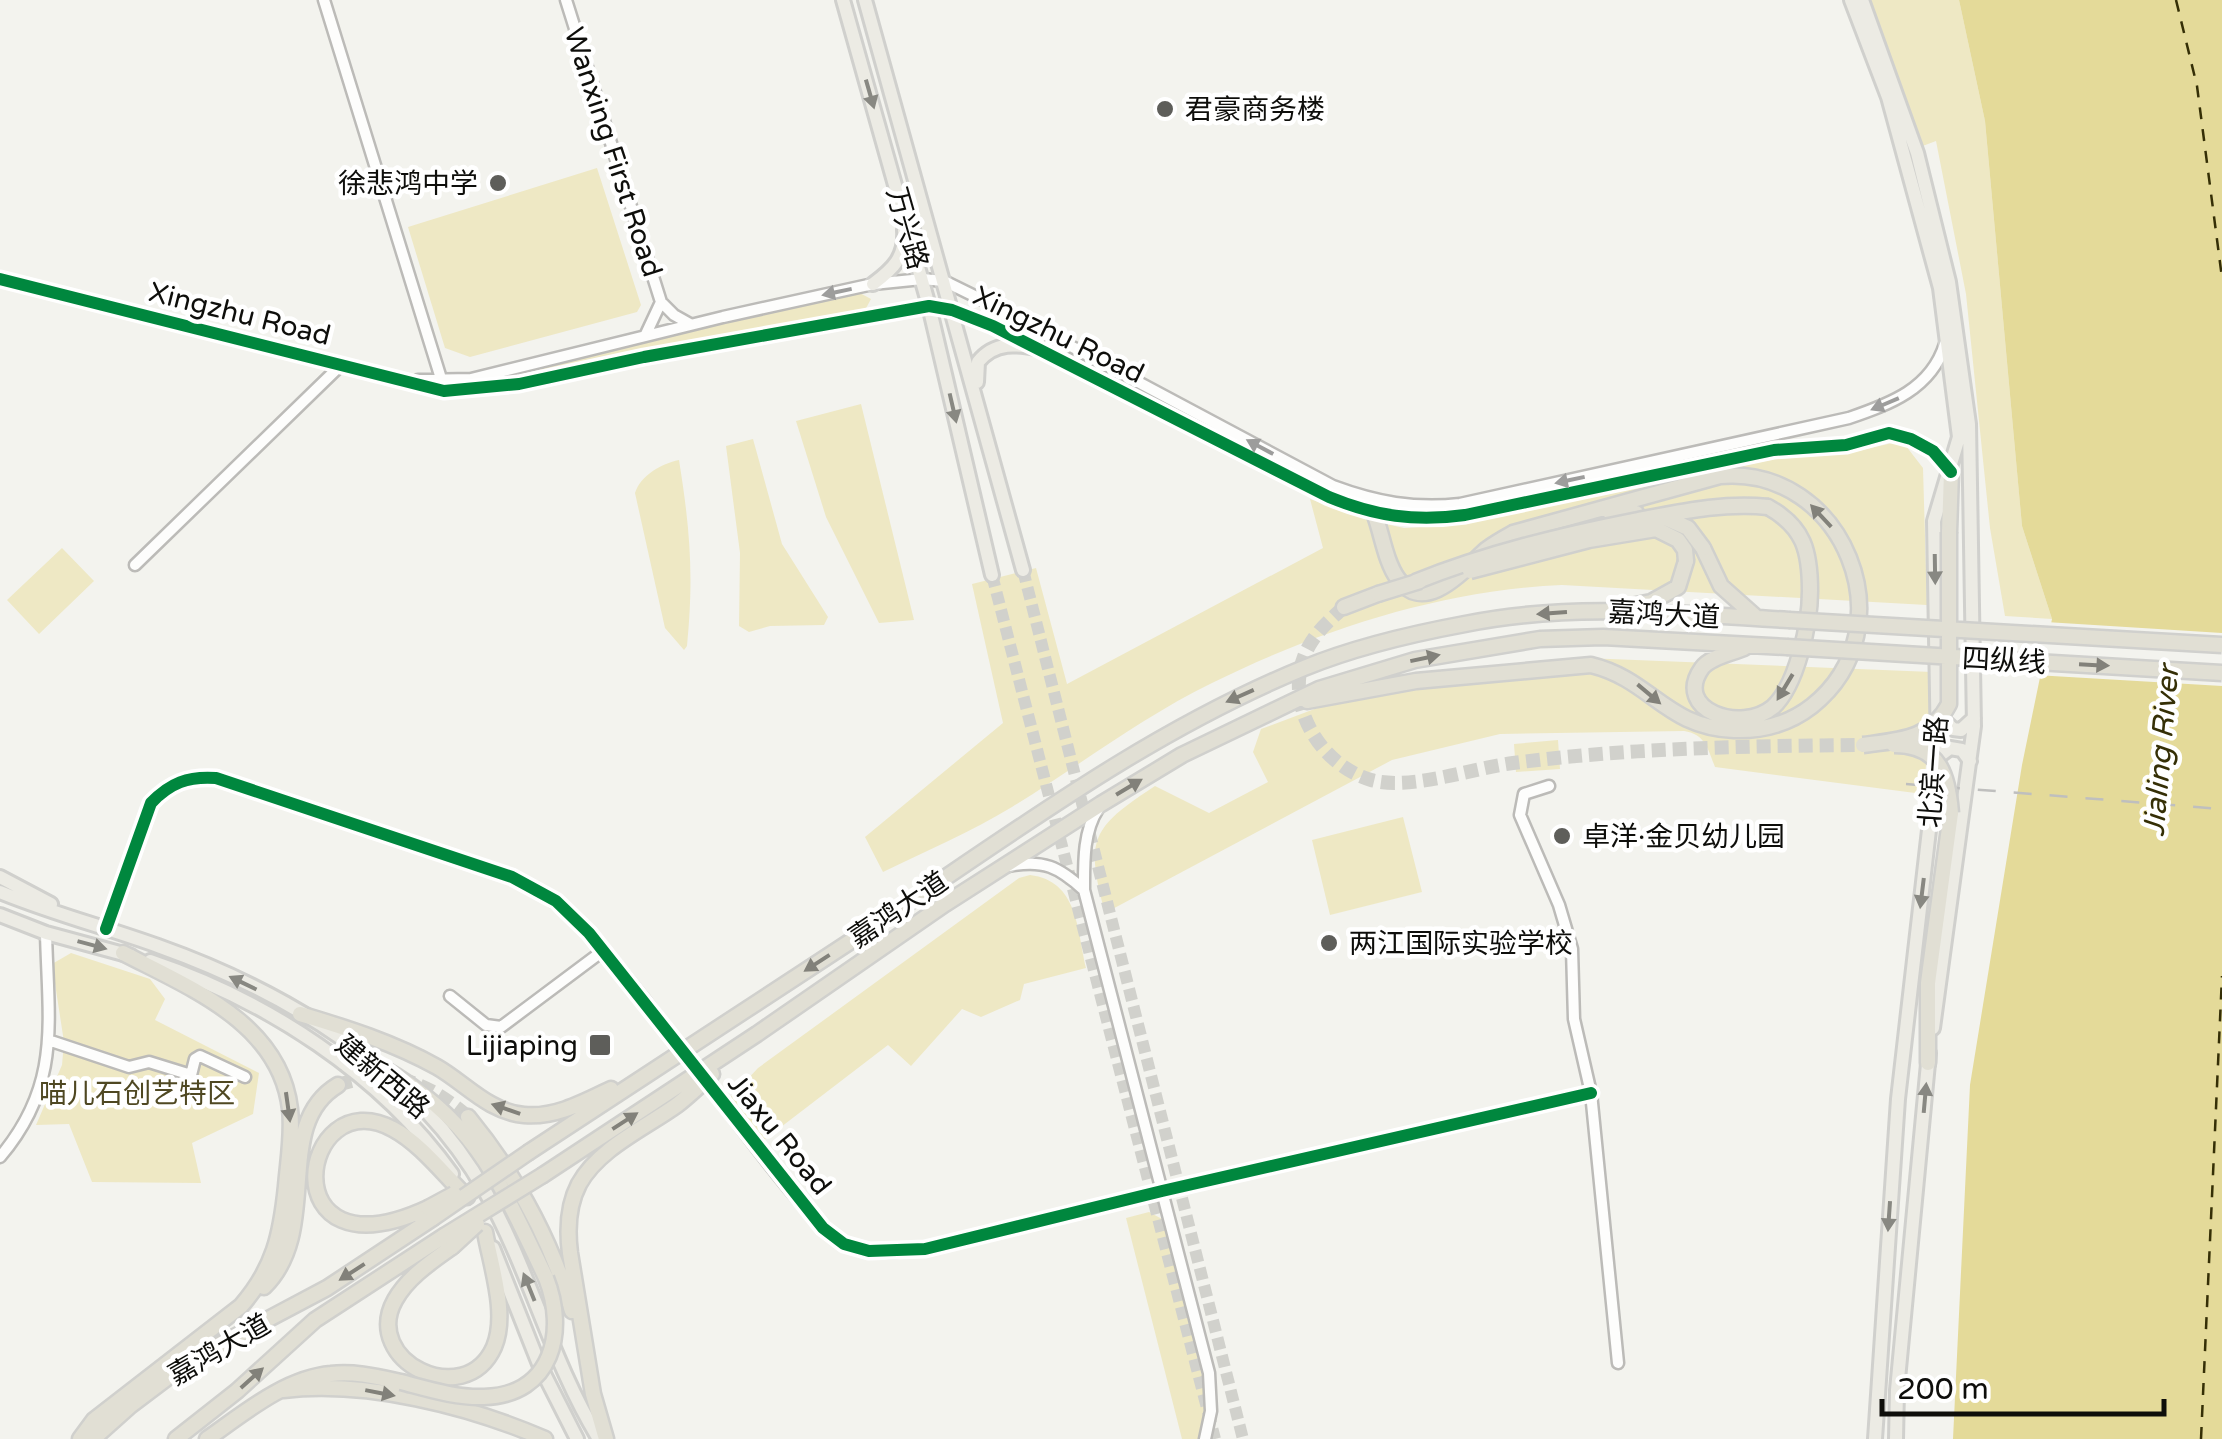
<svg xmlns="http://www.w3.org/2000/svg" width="2222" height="1439" font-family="'Varela Round','Noto Sans SC',sans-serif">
<rect width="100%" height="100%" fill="#f3f3ee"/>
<path fill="#eee8c4" d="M1869,0h90l26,121 37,405 30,93 -47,-3 -15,-88 -24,-234 -30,-153 -16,6z
M597,168l44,137 -4,7 -167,45 -25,-9 -37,-121z
M858,292l13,7 -7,13 -322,62 -2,-8z
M861,404l53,216 -35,3 -53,-106 -30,-96z
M753,439l29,105 46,73 -4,8 -54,1 -21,6 -10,-6 1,-73 -14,-107z
M1892,443l14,3 17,22 4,137 -365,-20c-120,5 -243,45 -350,98 -70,34 -133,83 -200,124 -41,25 -86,44 -129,65l-18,-35 138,-114 -31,-139 64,-16 31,116 256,-136 -13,-49 58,21 36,8 45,-2 326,-67 70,-5z
M679,460c11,69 15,115 8,186l-3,4 -19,-22 -30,-135c6,-18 26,-29 44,-33z
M62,548l32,33 -55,53 -32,-34z
M1585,658l347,14 -1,44 -8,78 -208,-27c-7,-18 -10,-33 -31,-36l-184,3 -108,26 -287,153c-20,-74 -14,-85 50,-127l54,27 59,-31 -15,-30 8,-23 80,-30 105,-26z
M1558,740l2,29 -44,3 -2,-28z
M1403,817l19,75 -92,23 -18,-75z
M1030,875c48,6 47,54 56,93l-62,16 -4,16 -39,17 -19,-8 -51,57 -23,-21 -124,95 -34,-42 28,-30 261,-190z
M71,953l79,26 15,20 -10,21 104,53 -6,41 -61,29 9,40 -109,-1 -23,-58 -33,1 26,-60 2,-23 -12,-78z
M1149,1212l13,7 45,176 -8,44h-17l-56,-221z"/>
<path fill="#e4da99" d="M1959,0h263v1439h-269l17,-354 52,-320 30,-146 -30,-93 -37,-405z"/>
<path fill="#f3f3ee" d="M2046,622l176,11v53l-187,-11z"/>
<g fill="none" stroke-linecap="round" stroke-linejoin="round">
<path stroke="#352f06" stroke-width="2.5" stroke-dasharray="12 10" stroke-linecap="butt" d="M2176,0l21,86 25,192
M2201,1439l21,-463"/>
<path stroke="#d1d1cc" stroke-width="12" stroke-dasharray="12 6" stroke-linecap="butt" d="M1023,570l220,869
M992,575l223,864"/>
<path stroke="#d1d1cc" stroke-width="14" stroke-dasharray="14 7" stroke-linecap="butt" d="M1344,607c-13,12 -27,24 -35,39 -29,52 8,118 62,134 39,11 101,-12 142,-17 116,-15 234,-17 350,-18
M338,1085c52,-18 89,-3 130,32"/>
<defs>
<path id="minor" d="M324,0l119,385
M566,0l95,302
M0,279l444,112 75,-7 125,-27 285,-51 23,4 41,16 336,171c46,19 86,25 136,18l309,-65 72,-5 43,-12 22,6 22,12 17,20
M646,334l15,-32 13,13 16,9
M418,380l53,-1 252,-62 150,-33 49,-5 22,2 59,29 330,176c43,16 81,23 127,18l389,-86c41,-14 82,-29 96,-74
M135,565l207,-201
M1549,786l-25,8 -4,21 39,90 13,44 2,70 17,74 27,270
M1098,809c-15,23 -14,54 -14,81l125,483 2,38 -6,28
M1009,866c34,-7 50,1 75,24
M106,929l45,-126c19,-20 37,-27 65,-25l296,99c58,26 93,74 132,122
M450,996l36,29 15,2 103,-77
M48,1040l81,27 20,-5 42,13 4,-16 5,-3 45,21
M725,1107c25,31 91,125 124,138 25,10 50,7 76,4l237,-58 429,-98
M0,1157c62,-73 48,-136 46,-224"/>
<path id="major" d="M843,0l86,306 63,269
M865,0l158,570
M1851,0l37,97 52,191 19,149 -25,84 4,231 -40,347 -23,340
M1862,0l55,153 32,129 20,142 5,302 -41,302
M873,284c20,-15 33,-27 31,-54
M977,382l1,-20c17,-21 39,-18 63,-13
M1938,715l15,14 8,1 13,-12
M1938,757l12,-9 12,2 8,11
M0,877l51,27
M0,892c51,21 105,35 158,54 129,46 258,123 327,245 45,80 66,170 114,248
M0,915l46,18 85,23
M150,961c116,39 231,113 302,213
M493,1248l46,116 38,75
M1896,1439l1,-49 32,-337"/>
<path id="highway" d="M1611,514l25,-1
M1949,532l2,-60
M1703,548l18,38 36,32
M1631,606l20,-4 27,-15 8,-26
M1344,607l34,-13
M1744,648c-12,5 -34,9 -42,20 -30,42 39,66 71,39 24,-22 37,-84 37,-116 0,-40 -6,-64 -42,-84
M1307,701l109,-20 175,-16c61,15 74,62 143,65 29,1 55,-6 78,-24 98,-78 31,-241 -92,-230l-207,57c-9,5 -18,10 -26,16 -22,19 -61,68 -89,30 -13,-18 -16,-46 -24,-66
M300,1014c47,14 94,29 137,53 28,16 52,45 87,48 31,3 60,-13 87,-26
M1928,1063v-80l23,-170
M381,1067c95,53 120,117 165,211
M468,1117c46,56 83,123 104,194
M529,1152c115,-76 232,-151 348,-228 137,-92 273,-193 427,-256 51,-21 107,-34 161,-44 107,-22 216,-10 324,-4
M543,1175l214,-141 188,-130 156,-100 81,-49 137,-66 96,-29 125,-21 63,-2 184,10
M428,1208c-160,74 -129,-129 -35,-79 28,15 51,46 74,68
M452,1247c-21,15 -44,30 -57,53 -34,61 70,112 99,47 14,-33 -3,-81 -9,-115
M264,1287c59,-58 7,-162 74,-202
M283,1390c83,-10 186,16 262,49
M80,1439l14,-19 147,-114c33,-38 40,-71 45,-120 2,-25 7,-52 4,-77 -10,-86 -100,-121 -167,-156
M93,1439l37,-33 61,-46 136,-72 106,-70
M176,1439l61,-48 78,-71 129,-84
M207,1439c36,-25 78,-61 124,-65 23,-3 47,3 70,8
M606,1439l-13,-45 -23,-141c-3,-23 -2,-48 9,-69 20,-36 66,-56 98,-79 12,-9 24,-21 35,-31"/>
</defs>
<use href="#minor" stroke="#bcbbb8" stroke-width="15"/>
<use href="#major" stroke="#d0d0cd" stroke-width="18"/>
<use href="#highway" stroke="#d0d0cd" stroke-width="19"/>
<use href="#minor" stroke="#fdfdfc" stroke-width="10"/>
<use href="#major" stroke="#ecebe4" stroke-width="12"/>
<use href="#highway" stroke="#e1dfd4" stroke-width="14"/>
<path stroke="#bfbfbe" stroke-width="2.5" stroke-dasharray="18 18" stroke-linecap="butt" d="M1906,784l316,25"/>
<defs>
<path id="minor-bridge" d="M644,999l81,108"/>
<path id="highway-bridge" d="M1661,516l27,12 15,20
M1470,571l119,-31 67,-11 22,11 7,10 1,11
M1415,582c72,-29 147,-47 223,-62 42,-8 87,-18 130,-13
M1378,594l42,-13
M1789,620l433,25
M1787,647l435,26
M1863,745c37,-5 68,-6 86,-41v-172
M1894,745c46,0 54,30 57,68
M428,1208l26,-14
M433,1218l96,-66
M444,1236l99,-61
M452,1247l25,-23
M401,1382c27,7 55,16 83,15 69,-2 83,-66 62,-119"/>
</defs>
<use href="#minor-bridge" stroke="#bcbbb8" stroke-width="15" stroke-linecap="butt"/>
<use href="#highway-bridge" stroke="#d0d0cd" stroke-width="19" stroke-linecap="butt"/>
<use href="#minor-bridge" stroke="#fdfdfc" stroke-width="10"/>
<use href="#highway-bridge" stroke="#e1dfd4" stroke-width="14"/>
<defs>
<path id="cycleway" d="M0,279l444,112 75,-7 125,-27 285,-51 23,4 41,16 336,171c46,19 86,25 136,18l309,-65 72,-5 43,-12 22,6 22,12 18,21
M106,929l45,-126c19,-20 37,-27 65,-25l296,99 44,24 33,32 234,295 21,16 25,7 56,-2 237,-58 429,-98"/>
</defs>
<use href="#cycleway" stroke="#fff" stroke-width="19"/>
<use href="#cycleway" stroke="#00873e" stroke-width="12"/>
</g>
<defs><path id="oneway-solid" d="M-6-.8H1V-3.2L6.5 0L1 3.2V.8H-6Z" transform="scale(2.5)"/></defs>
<g fill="#888882">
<use href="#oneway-solid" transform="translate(870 94) rotate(74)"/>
<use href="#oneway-solid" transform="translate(953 408) rotate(77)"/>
<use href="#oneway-solid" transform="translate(1935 569) rotate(89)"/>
<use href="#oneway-solid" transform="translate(1922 893) rotate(97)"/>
<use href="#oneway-solid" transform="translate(92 945) rotate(15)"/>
<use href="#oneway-solid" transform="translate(243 983) rotate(-154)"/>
<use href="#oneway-solid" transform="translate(1925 1098) rotate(-85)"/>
<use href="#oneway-solid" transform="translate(1889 1216) rotate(94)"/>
<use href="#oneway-solid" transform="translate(529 1287) rotate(-112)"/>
</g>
<g fill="#9d9d9c">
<use href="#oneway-solid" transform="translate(837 292) rotate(168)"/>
<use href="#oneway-solid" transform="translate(1885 404) rotate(157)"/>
<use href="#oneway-solid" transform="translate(1260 447) rotate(-152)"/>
<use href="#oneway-solid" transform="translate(1570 480) rotate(168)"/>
</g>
<g fill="#82817a">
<use href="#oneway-solid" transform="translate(1821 516) rotate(-133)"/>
<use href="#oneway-solid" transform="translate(1552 613) rotate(176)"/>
<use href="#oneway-solid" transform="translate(1425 658) rotate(-12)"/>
<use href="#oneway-solid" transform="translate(2094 665) rotate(3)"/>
<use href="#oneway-solid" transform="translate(1785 687) rotate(121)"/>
<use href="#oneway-solid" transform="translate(1649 694) rotate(40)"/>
<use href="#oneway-solid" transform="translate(1240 696) rotate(156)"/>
<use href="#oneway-solid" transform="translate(1129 787) rotate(-31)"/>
<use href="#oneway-solid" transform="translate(817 963) rotate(147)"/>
<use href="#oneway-solid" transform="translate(288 1107) rotate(82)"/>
<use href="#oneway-solid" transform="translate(506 1109) rotate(-161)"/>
<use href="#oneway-solid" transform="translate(625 1121) rotate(-33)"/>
<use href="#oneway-solid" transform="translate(352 1272) rotate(147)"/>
<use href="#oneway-solid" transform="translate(252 1378) rotate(-42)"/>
<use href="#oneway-solid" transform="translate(380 1393) rotate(11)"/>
</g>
<g fill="#5e5e5a" stroke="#fff" stroke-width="4">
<circle cx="1165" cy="109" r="10"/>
<circle cx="498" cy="183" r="10"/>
<circle cx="1562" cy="836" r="10"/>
<circle cx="1329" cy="943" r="10"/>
<rect x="588" y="1033" width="24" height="24" rx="5"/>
</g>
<g text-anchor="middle" stroke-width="9" stroke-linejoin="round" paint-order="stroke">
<g font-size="28" fill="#0e0e0b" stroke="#fff" text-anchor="start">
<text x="1185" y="119">君豪商务楼</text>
<text x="478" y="193" text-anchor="end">徐悲鸿中学</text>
<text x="1582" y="846">卓洋·金贝幼儿园</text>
<text x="1349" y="953">两江国际实验学校</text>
<text x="578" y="1055" text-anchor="end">Lijiaping</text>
</g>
<g font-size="28" fill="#0e0e0b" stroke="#fff">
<text transform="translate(614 152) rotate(72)" y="10">Wanxing First Road</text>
<text transform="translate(908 228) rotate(74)" y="10">万兴路</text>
<text transform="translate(240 313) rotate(14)" y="10">Xingzhu Road</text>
<text transform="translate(1059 334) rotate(26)" y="10">Xingzhu Road</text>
<text transform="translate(1664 614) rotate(3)" y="10">嘉鸿大道</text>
<text transform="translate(2004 660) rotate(3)" y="10">四纵线</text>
<text transform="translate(1933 772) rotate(-86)" y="10">北滨一路</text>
<text transform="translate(898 909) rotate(-34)" y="10">嘉鸿大道</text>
<text transform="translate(383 1076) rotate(40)" y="10">建新西路</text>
<text transform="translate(780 1134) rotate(51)" y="10">Jiaxu Road</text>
<text transform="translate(219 1349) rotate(-30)" y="10">嘉鸿大道</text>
</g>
<g font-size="28" fill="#4f4822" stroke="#fff">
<text x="137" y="1103">喵儿石创艺特区</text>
</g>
<g font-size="30" font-style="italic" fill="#352f06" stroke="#fff">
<text transform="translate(2161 751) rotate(-85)" y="10">Jialing River</text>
</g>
</g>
<path d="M1882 1399v15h282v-15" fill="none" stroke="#0e0e0b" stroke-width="5"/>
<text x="1897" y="1399" font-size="30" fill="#0e0e0b" stroke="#ffffff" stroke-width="8" paint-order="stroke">200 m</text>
</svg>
